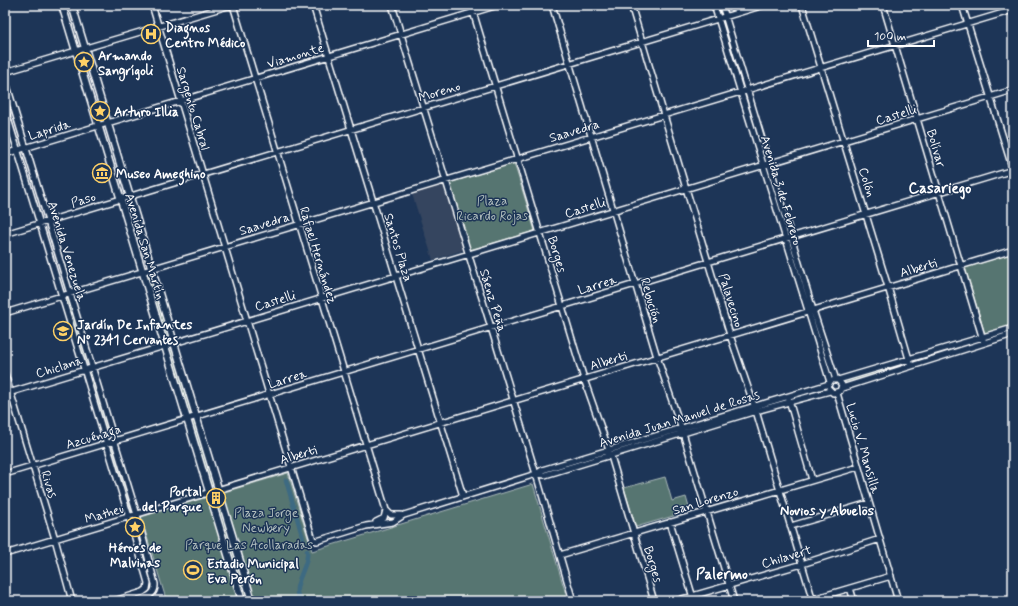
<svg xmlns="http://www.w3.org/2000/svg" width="1018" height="606" font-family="Mynerve,sans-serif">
<rect width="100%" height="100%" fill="#1d3557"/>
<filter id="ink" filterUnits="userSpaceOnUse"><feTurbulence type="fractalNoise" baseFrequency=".025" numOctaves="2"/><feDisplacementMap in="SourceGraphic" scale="8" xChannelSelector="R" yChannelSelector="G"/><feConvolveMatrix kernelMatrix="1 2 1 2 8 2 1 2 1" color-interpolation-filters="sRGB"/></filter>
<g filter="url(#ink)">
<path fill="#34455f" d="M443,185l21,65 -31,10 -21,-66z"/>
<path fill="#577471" stroke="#abbab8" d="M514,163l21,68 -66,19 -20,-67z
M1013,253v72l-28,9 -20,-66z
M150,273l19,64 -4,1 -19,-63z
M69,299l20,63 -4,2 -20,-64z
M978,340l1,3 -63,19v-3z
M173,350l20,63 -4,1 -20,-63z
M906,362v3l-62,18 -1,-2z
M91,372l19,63 -4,1 -19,-63z
M195,421l20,63 -4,2 -20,-64z
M114,447l19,63 -4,1 -19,-63z
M288,473l24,78 221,-67 35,117h-407l5,-2 -25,-82z
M665,477l7,24 14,-4 4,14 -54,16 -12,-39z
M134,519l20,63 -4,2 -20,-64z
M840,593l2,8h-26z"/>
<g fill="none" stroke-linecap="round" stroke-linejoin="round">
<path stroke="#3e6a82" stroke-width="4.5" d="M286,480l18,62
M302,601c-15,-12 8,-34 5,-50"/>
<defs>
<path id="minor" d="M152,5l161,535 4,1 49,-15 27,-4 11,-7 132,-41 6,-4 287,-86
M233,5l153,505 -2,8 -8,4
M313,5l150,491
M392,5l144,469 37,127
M471,5l113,374 27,77 43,145
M552,5l105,352 26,76 51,168
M631,5l99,330 26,76 57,190
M714,5l116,377
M722,5l91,305 23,70
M802,5l86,282 23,79
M883,5l101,338
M962,5l51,165
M5,72l226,-67
M5,79l132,436 18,69c1,13 -12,14 -22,17
M5,109l124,408 19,66 -1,6
M5,154l493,-149
M5,234l759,-229
M5,313l1008,-303
M5,374l50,165 17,62
M834,380h4l175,-52
M842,388l171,-54
M829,389l4,4 7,-2 2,-6 -4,-5
M837,393l61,208
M5,394l1008,-304
M789,400l23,80
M5,474l1008,-304
M536,474l9,1 211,-64 74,-20
M386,510l5,5h10
M670,522l24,79
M791,526l78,-23
M5,554l1008,-304
M560,555l298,-88
M850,588l4,13
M813,599l78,-23
M114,601l29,-9 4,-3
M675,601l127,-37 78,-25"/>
<path id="major" d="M62,5l180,596
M72,5l180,596"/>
</defs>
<use href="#minor" stroke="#fff" stroke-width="8"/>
<use href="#major" stroke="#fff" stroke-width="9"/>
<use href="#minor" stroke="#1d3557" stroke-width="5"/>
<use href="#major" stroke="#1d3557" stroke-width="6"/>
</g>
</g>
<defs>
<symbol id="hospital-ring" viewBox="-11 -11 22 22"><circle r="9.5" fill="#1d3557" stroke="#ffd166" stroke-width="1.5"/><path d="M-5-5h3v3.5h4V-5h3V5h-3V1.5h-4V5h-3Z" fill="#ffd166"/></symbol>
<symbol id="sight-ring" viewBox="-11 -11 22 22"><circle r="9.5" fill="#1d3557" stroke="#ffd166" stroke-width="1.5"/><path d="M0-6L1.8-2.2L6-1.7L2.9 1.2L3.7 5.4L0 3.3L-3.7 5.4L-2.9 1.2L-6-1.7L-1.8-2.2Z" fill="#ffd166"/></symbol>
<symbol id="museum-ring" viewBox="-11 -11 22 22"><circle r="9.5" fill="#1d3557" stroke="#ffd166" stroke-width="1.5"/><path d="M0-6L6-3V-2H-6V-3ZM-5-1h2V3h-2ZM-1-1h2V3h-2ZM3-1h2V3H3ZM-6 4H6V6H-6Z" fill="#ffd166"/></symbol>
<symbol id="school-ring" viewBox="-11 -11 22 22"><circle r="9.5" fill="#1d3557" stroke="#ffd166" stroke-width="1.5"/><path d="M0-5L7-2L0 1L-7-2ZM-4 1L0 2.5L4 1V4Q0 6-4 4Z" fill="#ffd166"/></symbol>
<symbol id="building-ring" viewBox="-11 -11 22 22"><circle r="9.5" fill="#1d3557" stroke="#ffd166" stroke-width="1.5"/><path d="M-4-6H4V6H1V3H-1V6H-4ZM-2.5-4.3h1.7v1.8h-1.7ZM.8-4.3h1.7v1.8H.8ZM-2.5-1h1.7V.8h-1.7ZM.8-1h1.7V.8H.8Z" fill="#ffd166"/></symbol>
<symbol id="stadium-ring" viewBox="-11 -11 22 22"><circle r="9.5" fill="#1d3557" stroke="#ffd166" stroke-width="1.5"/><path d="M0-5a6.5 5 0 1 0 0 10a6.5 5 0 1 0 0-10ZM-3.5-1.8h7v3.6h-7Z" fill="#ffd166"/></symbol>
</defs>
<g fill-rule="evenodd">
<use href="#hospital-ring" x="140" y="23" width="22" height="22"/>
<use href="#sight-ring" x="73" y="51" width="22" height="22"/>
<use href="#sight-ring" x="89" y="100" width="22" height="22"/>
<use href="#museum-ring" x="91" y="162" width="22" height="22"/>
<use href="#school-ring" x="52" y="320" width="22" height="22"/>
<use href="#building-ring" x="205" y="487" width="22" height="22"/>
<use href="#sight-ring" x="124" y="516" width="22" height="22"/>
<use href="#stadium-ring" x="182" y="559" width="22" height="22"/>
</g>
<g text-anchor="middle" stroke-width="3" stroke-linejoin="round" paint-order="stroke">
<g font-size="13" font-weight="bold" fill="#fff" stroke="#1d3557" text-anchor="start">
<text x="165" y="32">Diagnos<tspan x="165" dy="15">Centro Médico</tspan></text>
<text x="98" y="60">Armando<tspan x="98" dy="15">Sangrígoli</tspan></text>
<text x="114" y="116">Arturo Illia</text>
<text x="116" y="178">Museo Ameghino</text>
<text x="77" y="329">Jardín De Infantes<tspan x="77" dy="15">Nº 2341 Cervantes</tspan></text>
<text x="202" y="496" text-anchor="end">Portal<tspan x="202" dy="15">del Parque</tspan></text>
<text x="135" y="552" text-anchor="middle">Héroes de<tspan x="135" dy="15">Malvinas</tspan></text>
<text x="207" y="568">Estadio Municipal<tspan x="207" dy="15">Eva Perón</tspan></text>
</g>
<g font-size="13" fill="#fff" stroke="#1d3557">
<text transform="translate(295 55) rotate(-17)" y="5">Viamonte</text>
<text transform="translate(439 91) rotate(-17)" y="5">Moreno</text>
<text transform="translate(194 108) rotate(73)" y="5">Sargento Cabral</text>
<text transform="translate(896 114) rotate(-17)" y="5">Castelli</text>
<text transform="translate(49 129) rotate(-17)" y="5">Laprida</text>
<text transform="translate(574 130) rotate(-17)" y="5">Saavedra</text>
<text transform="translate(937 148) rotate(74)" y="5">Bolívar</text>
<text transform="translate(868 182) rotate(73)" y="5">Colón</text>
<text transform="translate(782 190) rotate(73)" y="5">Avenida 3 de Febrero</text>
<text transform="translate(83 199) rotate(-17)" y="5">Paso</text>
<text transform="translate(585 207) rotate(-17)" y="5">Castelli</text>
<text transform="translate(264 223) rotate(-17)" y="5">Saavedra</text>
<text transform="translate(146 246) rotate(73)" y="5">Avenida San Martín</text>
<text transform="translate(399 247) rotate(73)" y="5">Santos Plaza</text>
<text transform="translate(68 251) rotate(73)" y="5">Avenida Venezuela</text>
<text transform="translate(558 254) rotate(73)" y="5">Borges</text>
<text transform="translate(319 255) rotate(73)" y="5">Rafael Hernández</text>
<text transform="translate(918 267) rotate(-17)" y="5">Alberti</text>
<text transform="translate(597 284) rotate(-17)" y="5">Larrea</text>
<text transform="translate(275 300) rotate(-17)" y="5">Castelli</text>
<text transform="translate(494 300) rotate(73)" y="5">Sáenz Peña</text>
<text transform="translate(652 300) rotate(73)" y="5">Rebución</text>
<text transform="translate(732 300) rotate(73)" y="5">Palavecino</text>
<text transform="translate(608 360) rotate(-17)" y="5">Alberti</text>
<text transform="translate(59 366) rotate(-17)" y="5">Chiclana</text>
<text transform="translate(287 378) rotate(-17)" y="5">Larrea</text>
<text transform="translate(679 418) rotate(-17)" y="5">Avenida Juan Manuel de Rosas</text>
<text transform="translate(93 436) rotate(-17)" y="5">Azcuénaga</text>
<text transform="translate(864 448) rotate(74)" y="5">Lucio V. Mansilla</text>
<text transform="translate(298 454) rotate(-17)" y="5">Alberti</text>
<text transform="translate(50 484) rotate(73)" y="5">Rivas</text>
<text transform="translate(705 500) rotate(-17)" y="5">San Lorenzo</text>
<text transform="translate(104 513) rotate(-17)" y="5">Matheu</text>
<text transform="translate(786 556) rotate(-17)" y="5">Chilavert</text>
<text transform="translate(654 564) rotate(73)" y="5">Borges</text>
</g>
<g font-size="13" fill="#b3c0bf" stroke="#1d3557">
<text x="492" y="205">Plaza<tspan x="492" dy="15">Ricardo Rojas</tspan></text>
<text x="266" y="517">Plaza Jorge<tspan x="266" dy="15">Newbery</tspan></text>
<text x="249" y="549">Parque Las Acollaradas</text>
</g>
<g font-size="14" font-weight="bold" fill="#fff" stroke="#1d3557">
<text x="827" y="515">Novios y Abuelos</text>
</g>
<g font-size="15" font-weight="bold" fill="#fff" stroke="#1d3557">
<text x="940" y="193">Casariego</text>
<text x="722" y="579">Palermo</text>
</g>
</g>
<rect width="1018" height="606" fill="none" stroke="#1d3557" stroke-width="20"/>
<rect x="10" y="10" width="998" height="586" fill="none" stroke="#fff" stroke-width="1.5" filter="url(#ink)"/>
<path d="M868 40v6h66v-6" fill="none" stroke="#ffffff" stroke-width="2"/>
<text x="874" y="40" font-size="12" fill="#ffffff" stroke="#1d3557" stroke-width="3" paint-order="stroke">100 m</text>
</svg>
